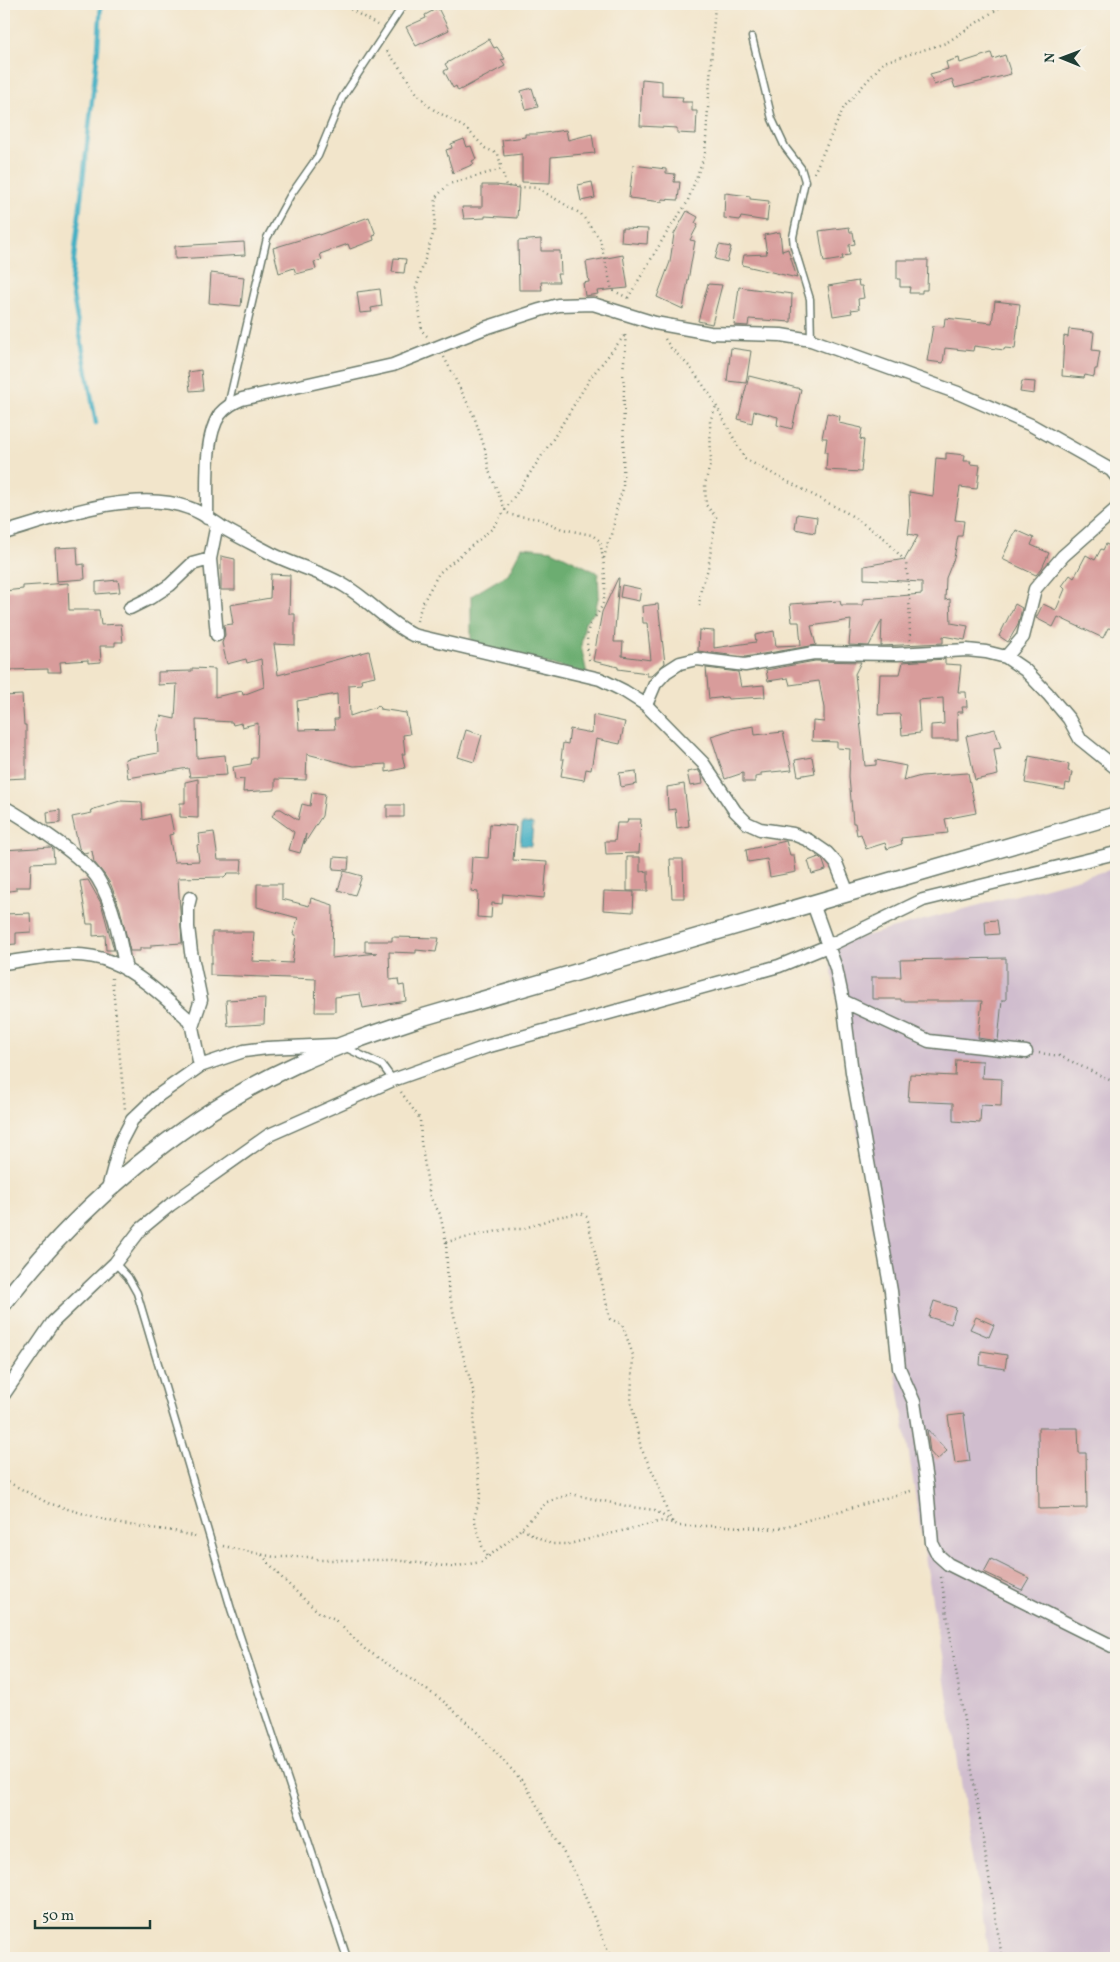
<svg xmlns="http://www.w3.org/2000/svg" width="1120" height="1962" font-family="Vollkorn,serif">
<rect width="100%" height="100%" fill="#f7f3e8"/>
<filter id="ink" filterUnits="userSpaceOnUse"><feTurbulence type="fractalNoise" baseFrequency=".02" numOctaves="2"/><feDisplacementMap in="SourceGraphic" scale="10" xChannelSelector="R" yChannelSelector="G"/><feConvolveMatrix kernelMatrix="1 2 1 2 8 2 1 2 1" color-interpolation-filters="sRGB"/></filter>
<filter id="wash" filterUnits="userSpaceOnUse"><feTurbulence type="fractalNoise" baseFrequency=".0096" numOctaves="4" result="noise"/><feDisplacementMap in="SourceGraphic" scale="20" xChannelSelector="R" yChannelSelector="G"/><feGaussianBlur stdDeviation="1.12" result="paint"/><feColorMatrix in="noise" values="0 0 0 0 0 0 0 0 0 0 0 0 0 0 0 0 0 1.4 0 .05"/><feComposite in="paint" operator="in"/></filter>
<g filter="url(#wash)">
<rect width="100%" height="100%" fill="#f2e5cb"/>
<path fill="#d0bdce" d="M1116,868v1090h-127l-161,-1012z"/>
<path fill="#6cad71" stroke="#467552" d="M522,547l30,3 46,23 1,21 -4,18 -10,10 -4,24 6,28 -116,-30v-48l37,-22z"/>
<path fill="#46b0c4" stroke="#32767c" d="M522,823l11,1 -2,22 -11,-1z"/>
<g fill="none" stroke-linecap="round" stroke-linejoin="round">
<path stroke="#46b0c4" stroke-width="4.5" d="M96,423l-25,-138 27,-237 3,-44"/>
</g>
<g id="blocks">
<path fill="#d89c9b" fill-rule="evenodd" d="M438,8l11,22 -33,16 -10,-19 20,-9 -1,-3z
M489,39l5,9 3,-1 8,12 -4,1 4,6 -47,25 -2,-5 -3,2 -9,-17 4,-2 -3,-5z
M991,53l2,6 12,-4 6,19 -56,14 -3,-9 -18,6 -4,-11 18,-5 -2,-7 13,-4 1,5z
M642,79l20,2v15l21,1 -1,5h10v9h5l-1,23 -19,-1v-5l-37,-2z
M532,88l6,19 -12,3 -5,-19z
M566,130l2,10 24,-6 3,19 -44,4 -1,26 -28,-1v-28l-18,2 -2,-16 23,-3v-3h12z
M464,139l3,8 4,-1 5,13 -4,2 2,3 -21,9 -7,-23 6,-2 -1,-4z
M633,165l33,4v4l9,1 -1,8h6l-2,18 -16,-1v3l-33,-4z
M592,182l3,16 -14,3 -3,-16z
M482,185h14l23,3 -2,30 -32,-2v2l-21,1 -2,-12h20z
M725,193l25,3v3l19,2 -2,20 -26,-4 -1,3 -16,-2z
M687,211l11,6 -3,6 3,2 -8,15 5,1 -12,68 -26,-12 13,-35 4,-28z
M369,217l7,18 -3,1 1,4 -24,9 -2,-5 -28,10 2,6 -8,2 2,7 -20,5 -2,-6 -15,5 -6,-25 46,-14v1z
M849,227l1,5h3l2,12 -6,1 1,10 -8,1 1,3 -19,3 -5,-31z
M622,228l26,1 -1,15 -26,-2z
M780,232l2,19 6,-2 9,29 -55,-13 2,-10 23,-1 -3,-19z
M541,239v12h19l1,23h-4l2,8h-18l1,8h-23l-1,-49z
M244,242l1,13 -70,4v-13z
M719,245l12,2 -4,15 -12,-3z
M623,255l5,33 -31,3 1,3 -13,2 -2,-13 6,-1 -3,-20z
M394,258l12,1 -2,14 -12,-1z
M897,260h31l-1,30h-5v3h-13l1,-6h-10v-8h-3z
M211,273l33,4 -3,29 -32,-3z
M858,281l1,5h3l2,12 -6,1 1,10 -8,1 1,3 -19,3 -5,-30z
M708,284l14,1 -10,39 -14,-3z
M739,287l53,7 -1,28 -42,-3 -1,7 -14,-1z
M380,289l2,17 -11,2 1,4 -12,1 -3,-21z
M995,301l25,3 -5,45 -10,-1 -1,2 -30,-4 -1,5 -28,-3 -2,15 -16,-2 6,-35 11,1 1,-9 47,5z
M1069,329l25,3 -2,18 8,1 -3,18h-2l-1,8 -9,-2 -1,3 -22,-2 2,-40 4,1z
M731,348l20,3 -5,32 -19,-2z
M201,370l2,20 -13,1 -2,-19z
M749,376l52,13 -9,40 -15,-4 1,-8 -24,-6 -2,12 -14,-4z
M1022,381l13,1 -1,12 -14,-2z
M827,413l13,3 -1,7 23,5 -2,11 4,1 -3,32 -35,-2 1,-18h-2l2,-14h-5z
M946,453l19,2 -1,6h7l-1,3 10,1 -3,24 -17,-2 -5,33 9,1 -2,15h-4l-4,22 -8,20 -1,22 5,-1 1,24 17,3 -3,14 -22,-4v7l-62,3 1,-26 -13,26 -20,-1 2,-25 -40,6 5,19 -71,12 -47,-6 1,-21 15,1v17l42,-6 -1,-7 19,-4 2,15 25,-1 -2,-23h-7l-2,-18 50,-3 1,4h22v-6l59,-5v-12l-58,-3v-13l41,-7 13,-23 -10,-2 2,-17 -1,-25 24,4 3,-38 10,1z
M797,514l20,3 -2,16 -20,-4z
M1016,530l18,8 -3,7 18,8 -7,15 -6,7 -34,-16z
M1106,544l10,5v80l-8,-1 -5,10 -45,-21 -5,10 -17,-9 7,-14 13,6 9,-21 -3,-3 8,-11 4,3 12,-23 9,5 6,-11 2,1z
M77,547l1,18 6,-1 1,15 -28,2 -2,-33z
M221,556l14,3v31h-14z
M271,574l19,1 -1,39h6v31l-21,-1 4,31 91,-24 6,25 -14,3 1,5 -13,1 1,31 29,-10 1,3 26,4 4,21 -7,1 2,19h-3l3,14 -19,4v-8l-32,2 -47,-12 -1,26 -31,-1v11l-32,2 1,-13 -9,1 -2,-13 18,-3 1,-6h5l1,-35 -16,4 -1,-4 -8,2 -1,-3 -36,-2 1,38 28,-3 2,20 -37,2 -2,-9 -60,10 -3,-19 33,-6 -1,-22 4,-15 14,3 2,-35 -19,1v-13l34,-1v-3l23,1v28l27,-6 1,4 21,-8 -3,-28 -14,4 -1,-4 -19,5 -5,-21 3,-8 -1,-10 9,-1 -3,-19 40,-7zM337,694l1,25h-4l1,10 -36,1 -2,-29z
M618,578h1l-5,64h9l-1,14 29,4 -4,-37h-4l-1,-17 16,-2 7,59 -14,13h-4v-3l-29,-4v-2l-25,-6 9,-49z
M118,580l2,12 -24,2v-12z
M68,583l1,27h30l2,15 20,-1 2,18h-8v4h-15l1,16 -13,1v-3l-28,2 1,10h-13v-3l-41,1 1,-34 -4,1v-46l19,-2v-3z
M622,585l19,4 -2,12 -19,-4z
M1015,604l7,4 -4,17 -10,17 -9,-6z
M945,659v5l16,1 -3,27h8l1,15h-5l1,5h-6l1,28h-27v-15l13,-1 -1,-26 -25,2 2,33 -18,2 -2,-21 -22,1 2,-41h20l3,-12z
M815,661l46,1 -6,12 10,92 11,-1v-5l30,6 -3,15 18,-5 47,-3 8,40 -31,6 3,14 -47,5 1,6 -15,5 -2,-6 -19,6 -5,-15 -4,1 -2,-12h-2l-4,-46 1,-28 -13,-1v-6l-25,-1 1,-20 11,1v-14l-5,-27 -29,4 -2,-7 -20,3 -2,-11z
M706,668l32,4 3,15 23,-2 1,12 -37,2 -1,-2 -18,2z
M22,695l2,30h2v53l-22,1v-83z
M593,715l32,7 -5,22 -24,-5 -5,31 -5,-1 -2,11 -23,-4 3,-17h-3l2,-16 5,1 2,-15 22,4z
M754,726l1,9 28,-3 9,38 -31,3v3l-6,1v5h-12v-9l-18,6 -14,-43 20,-6z
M995,729l6,19 -7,1 4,26 -23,5 -9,-44z
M466,730l16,5 -8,27 -16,-5z
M1029,756l40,8 -1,7 4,1 -2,12 -4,-1 -1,7 -40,-7z
M812,757l3,16 -17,3 -3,-16z
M698,770l4,6 1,8 -13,2 -3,-14z
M636,771l1,13 -16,3 -2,-14z
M198,779v39l-18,-1v-14h5v-21z
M684,784l5,42 -12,2 -2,-19 -7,1 -1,-23z
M312,792l13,2 -3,22 -18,28 2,-10 -6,19 -11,-3 5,-18 -22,-16 5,-7h4l17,11 4,-16 8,2z
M120,801l22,1 1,18 27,-6 4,20 -5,1 5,27 25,-1 -2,-16 3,-1 -1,-10 15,-2 4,28h24l-1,13h-13l-4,4 -46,1 4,65 -31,2v3h-11v3h-10l-10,-42 -9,-24 -7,-11 -10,-12 -2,-11 -8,2 -5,-5 -7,-31 20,-4 -1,-3z
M387,805h17v12h-17z
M60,810v13l-12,1 -1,-12z
M628,819h13l-2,34 -33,1 -1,-13h10l2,-18h10z
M490,824l26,2 -3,34 34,2 -3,36 -41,-4 -1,10 -10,-1 -1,15 -14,-1 1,-25 -7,-1 2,-19h-2l1,-15 16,1z
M786,841l4,14h4l2,17 -26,5 -3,-18 -19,3 -2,-12z
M51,847l2,2 1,13 -23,1 -1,24h-14v3l-12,2v-42z
M334,857l15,1 -1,12 -15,-1z
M627,857h13v15l8,-1v20h-21z
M819,857l4,4 3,9 -14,4 -4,-13z
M670,859h13l1,39h-12z
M344,871l18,5 -7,19 -17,-5z
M88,880l13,23 13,47h-8l-1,-15 -12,1v-12h-6l-7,-43z
M257,884h25v15l27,7 2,-8 22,7 -1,53 45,-5 -12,-1v-11h27v-4l47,1 -3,14 -20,-2v3l-27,-1 1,28 8,-1 1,7 5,-1 2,16 -43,7 -3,-14 -25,3v15h-20l1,-33 -106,-4v-12h2v-31h42l-2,29 40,2 4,-28 -3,-1 5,-16 -41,-11z
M604,891l30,1 -1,20 -30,-2z
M30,913l1,19 -15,1v11l-12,1v-31z
M997,920l2,14 -13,1 -1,-14z
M1006,958v42h-4l-4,41 -20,-3 4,-37h-81v-2h-29v-22h29l-1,-17z
M265,998l-1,26 -36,2 -2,-26z
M956,1060l27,1 -1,17 20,1 -1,27 -20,-1 -1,18 -27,-2v-18l-45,-2 2,-27 45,2z
M934,1301l22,7 -5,16 -22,-7z
M976,1317l18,8 -5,12 -19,-8z
M981,1351l26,4 -2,14 -25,-4z
M964,1414l6,47 -15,2 -7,-47z
M1038,1428h40l1,25h7l1,55 -48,1z
M927,1429l20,22 -10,9 -7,-8z
M991,1559l38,19 -7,12 -38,-18z"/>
</g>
</g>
<g filter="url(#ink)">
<use href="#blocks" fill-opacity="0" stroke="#697869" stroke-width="1"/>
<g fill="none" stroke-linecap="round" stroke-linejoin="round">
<defs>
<path id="service" d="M752,37l20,82 13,28 16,21 4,13 -12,56 1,10 16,52 1,41
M228,406l39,-168 23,-42 28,-40 24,-58 62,-94
M344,1047l38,18 11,15
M115,1263l13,14 9,16 94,316 116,349"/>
<path id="minor" d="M207,518c1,-30 -4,-79 13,-104 6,-7 14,-12 22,-15l151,-34 92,-37 55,-18 18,-5 35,-1 62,19 55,10 71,2 30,5 147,53 73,32 80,45 5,6
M217,524l-7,35 7,76
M4,533c53,-16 131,-45 185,-25 13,4 25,14 36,21 16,9 32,17 47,25 24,12 50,18 73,32 24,14 43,37 68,49l187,44 24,12 22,14 57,58 32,48 12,12 13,6 33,5 15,6 19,13 9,10 12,30
M130,608l20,-10 20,-13 22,-21 18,-5
M1006,657l17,-20 12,-48 28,-33 53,-47
M646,705l9,-21 11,-12 14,-9 17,-4 48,6 69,-12 83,1 70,-4 19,2 20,5 19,13 23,24 21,25 11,20 36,29
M4,807c22,12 81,51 94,72 16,26 22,61 28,91
M190,898l-2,8v21l3,25 10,48 -9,27
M813,904l23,64 7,33 9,71 39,219 8,77 15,34 13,85 5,56 6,12 10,9 168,84
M4,963c34,-5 74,-15 107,-1 26,10 54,36 75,55l6,10 8,39
M843,1001l86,40 97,11
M107,1192l14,-51 11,-21 24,-23 44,-31 44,-15 23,-3 67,-3
M4,1394l49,-72 62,-59 26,-34 29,-24 99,-70 124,-55 93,-33 293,-81 49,-20 95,-46 193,-47"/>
<path id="secondary" d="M4,1303c75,-98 179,-187 291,-238 41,-19 83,-33 125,-47l696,-203"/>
</defs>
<use href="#service" stroke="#697869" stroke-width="9"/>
<use href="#minor" stroke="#697869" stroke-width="15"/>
<use href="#secondary" stroke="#697869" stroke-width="19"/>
<path stroke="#697869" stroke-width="2.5" stroke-dasharray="1 4" stroke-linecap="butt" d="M342,4l35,21
M387,51l17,22 10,17 17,18 36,21 18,19 13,6 8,32 31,2 44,26 19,25 12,51 16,8v3
M814,173l30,-66 40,-45 62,-19 59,-39
M628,298l38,-64 21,-31 18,-49 10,-150
M427,336l-5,-5 -6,-43 18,-57 2,-34 13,-13 53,-15
M665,339l6,9 19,19 21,29 34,63 104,55 35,24 22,24 3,29 1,50
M444,357l30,59 11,33 4,22 17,41 5,3 29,4 22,10 30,6 8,6c3,17 7,40 4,57 -1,10 -7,16 -13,24 -6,10 -4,30 -1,41
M604,558l4,-16 4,-7 5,-29 6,-17 1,-105c-3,-16 3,-32 1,-49
M699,606l2,-17 7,-20 8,-52 -10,-12 -1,-21 6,-23 -1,-40 6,-15
M417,621l5,-17 17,-31 54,-45 60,-89 38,-62 34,-42
M112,978l13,131
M1039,1053l21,3 56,27
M401,1092l19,27 1,23 9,55 10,17 6,28 61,-13h15l35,-12 24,-4 6,4 23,102 12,5 11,31 -2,46 10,47 15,31 12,35 5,9 7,3h45l51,3 138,-39
M446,1242l2,44 12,58 15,53 -2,45 8,52 -7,24 8,28 5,11
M4,1480l44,23 33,10 40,11 53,7 25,7
M522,1529l29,15h18l93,-23 10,2
M223,1546l51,11h35l11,3h74l58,7 29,-5 29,-22 37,-38 24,-8 60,13 24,3 17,12
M262,1555l19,22 26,25 13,11 13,5 32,31 77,51 31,28 52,56 50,89 36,85
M941,1577l61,381"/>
<use href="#service" stroke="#fff" stroke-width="6"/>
<use href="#minor" stroke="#fff" stroke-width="12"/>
<use href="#secondary" stroke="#fff" stroke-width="16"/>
</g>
</g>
<rect width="1120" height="1962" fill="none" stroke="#f7f3e8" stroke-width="20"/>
<g transform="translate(1062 58) rotate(271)" stroke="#f7f3e8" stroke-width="4" paint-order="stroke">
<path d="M0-4L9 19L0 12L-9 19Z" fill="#1f3d34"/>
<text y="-8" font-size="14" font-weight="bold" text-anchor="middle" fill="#1f3d34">N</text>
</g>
<path d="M35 1920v8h115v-8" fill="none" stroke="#1f3d34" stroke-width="2.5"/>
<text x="42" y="1920" font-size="15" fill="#1f3d34" stroke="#f7f3e8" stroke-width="4" paint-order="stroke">50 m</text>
</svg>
